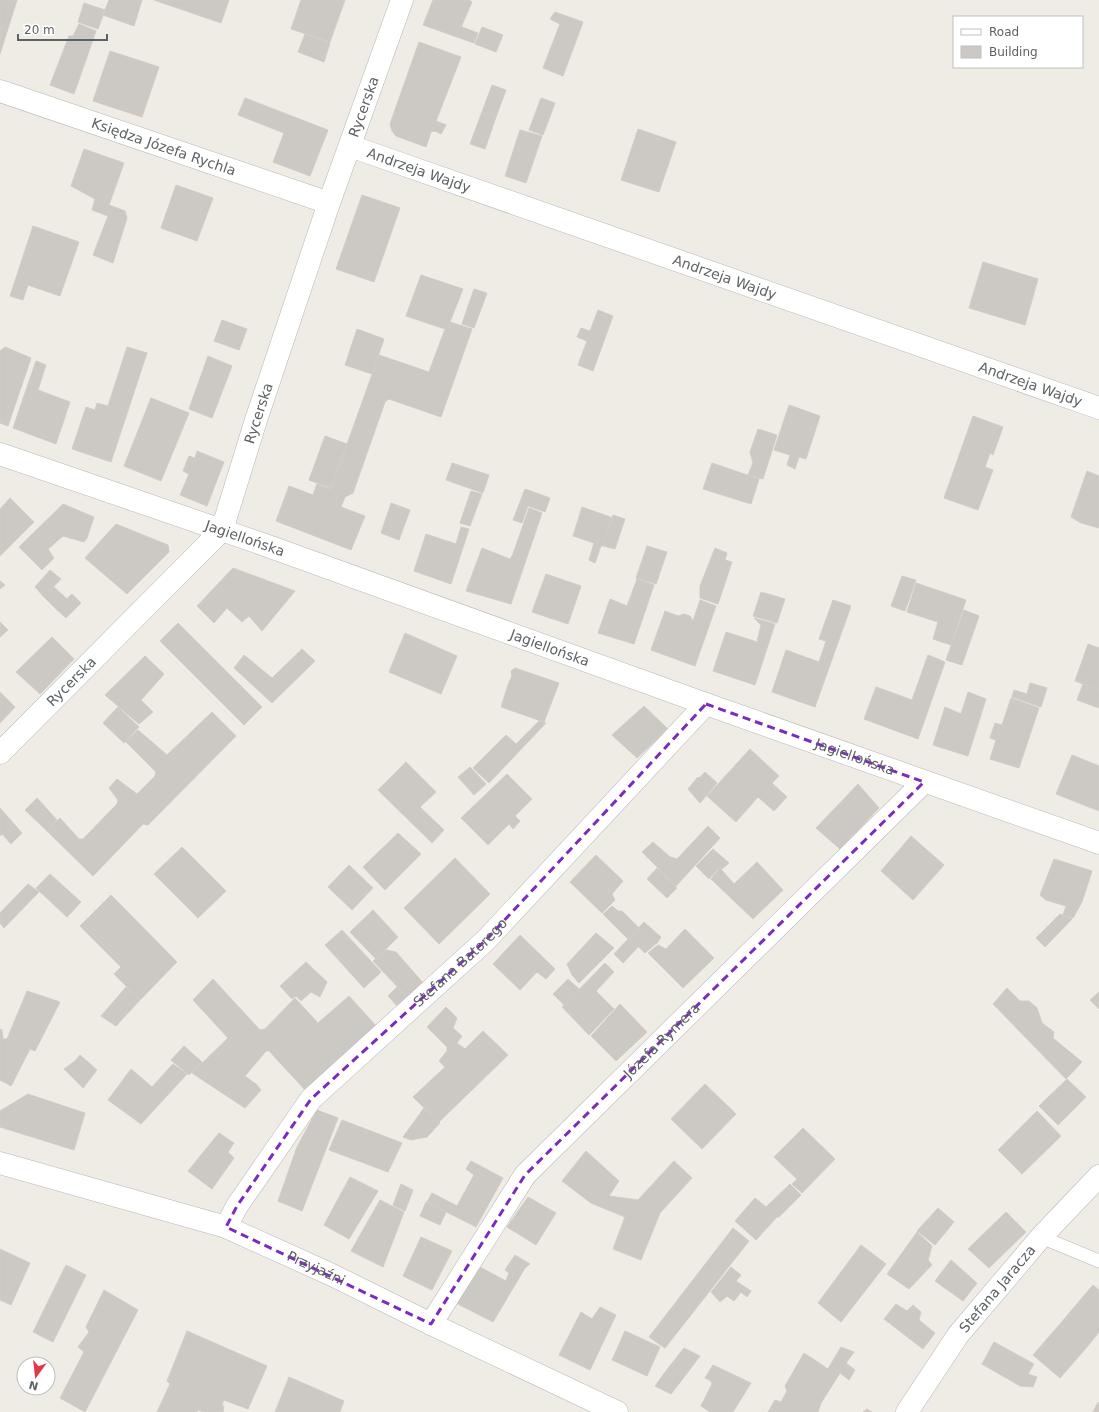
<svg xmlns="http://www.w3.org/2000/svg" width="1099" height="1412" font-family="'DejaVu Sans',sans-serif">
<rect width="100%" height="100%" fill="#efebe5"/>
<path fill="#ccc8c4" stroke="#d3ccc3" d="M0,0h17l-17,54z
M109,0h33l-8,26 -31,-11z
M154,0h75l-8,23z
M301,0h44l-15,42 -39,-13z
M433,0h36l3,2 -10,23v2l16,6 -4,10 -51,-18z
M84,3l21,7 -7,19 -20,-7z
M555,12l28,10 -20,54 -20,-8 17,-44 -10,-5z
M79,24l17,7 -22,63 -24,-9 19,-49h4z
M482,27l21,8 -7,17 -21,-8z
M305,34l25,9 -6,19 -26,-10z
M419,42l42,15 -25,64 10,4 -5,9 -6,-3 -4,1 -5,15 -30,-11 -4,-5 -2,-7z
M110,51l49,16 -17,50 -49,-16z
M492,85l14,5 -10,27 -14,-5z
M245,98l83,32 -18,46 -37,-14 11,-29 -46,-18z
M541,98l14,5 -12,32 -14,-5z
M482,112l14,5 -11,32 -15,-5z
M638,129l38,13 -17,50 -38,-12z
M520,130l22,6 -16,47 -21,-7z
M84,149l40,14 -15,42 16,6 2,7 -14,45 -20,-8 15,-39 -16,-6 3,-11 -24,-13z
M176,185l37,13 -16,43 -36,-13z
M362,195l38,13 -26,74 -38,-13z
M33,226l46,16 -19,54 -32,-11 -5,15 -13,-4z
M983,262l55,17 -13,46 -56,-17z
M421,275l42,14 -13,33 22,7 -31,88 -52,-18 -4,3 -32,91 -8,4 -4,10 24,9 -14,34 -75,-29 13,-35 24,9 4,-11 14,5 48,-134 50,17 16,-43 -39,-13z
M474,289l13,4 -13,35 -12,-4z
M598,310l15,6 -20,55 -15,-6 9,-24 -10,-4 4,-9 9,3z
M222,320l25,9 -8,21 -25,-9z
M357,329l27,10 -12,35 -27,-9z
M5,347l26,11 -23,68 -8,-3v-72z
M127,347l20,6 -36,109 -39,-13 14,-42 9,3 2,-7 11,3z
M208,356l24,10 -20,52 -23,-9z
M36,361l10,4 -8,25 32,12 -14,42 -43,-16z
M151,398l38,15 -28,68 -37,-15z
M789,405l31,11 -14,43 -7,-2 -4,12 -8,-4 3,-10 -16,-5z
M973,416l30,11 -10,28 -3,-2 -5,14 8,3 -15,40 -34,-12z
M758,429l19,6 -14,44 -15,-4 5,-12 -3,-11z
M325,436l22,8 -16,44 -22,-8z
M197,451l27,11 -17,44 -27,-11 9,-21 -6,-3 6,-15 6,2z
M452,463l37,12 -6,18 -37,-13z
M712,463l47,16 -8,25 -48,-15z
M1087,471l12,5v52l-18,-5 -10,-6z
M525,489l25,9 -5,14 -17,-6 -6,17 -9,-3z
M471,491l11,3 -12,32 -10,-3z
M10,498l24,24 -34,34v-47z
M391,503l19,7 -11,30 -18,-7z
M63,504l31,13 -7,21 -3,4 -21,-6 -15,13 6,9 -12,12 -23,-23z
M582,507l31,11 -10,28h-2l-6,17 -6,-3 5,-17 -21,-7z
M529,508l13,5 -31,91 -45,-13 16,-43 28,11 3,-5z
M613,515l12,4 -10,30 -12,-3z
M116,524l52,21 1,7 -42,42 -42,-36z
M461,527l8,2 -18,55 -37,-13 12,-37 30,10z
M647,546l20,6 -11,32 -20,-6z
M715,548l12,5 -2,7 7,2 -14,42 -18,-6v-12z
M233,568l62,23 -33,40 -13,-15 -7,6 -15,-14 -13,15 -17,-17z
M50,570l11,9 -17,18 -9,-10z
M546,574l35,12 -13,38 -36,-12z
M902,576l14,4 -11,31 -14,-5z
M637,579l17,6 -20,59 -36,-11 12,-34 17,7z
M0,581l5,4 -5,4z
M916,583l50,17 -15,45 -18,-6 5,-17 -31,-10z
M54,587l13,12 -11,10 -12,-12z
M761,592l24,7 -8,24 -24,-7z
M72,594l9,9 -15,15 -10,-9z
M700,600l16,6 -21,60 -44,-16 14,-39 13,5 6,-2 6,2 3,5z
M833,600l18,6 -36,101 -43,-15 14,-42 33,12 7,-21 -7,-2z
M964,610l15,6 -17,49 -16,-5z
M754,618l21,6 -20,61 -42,-14 13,-39 31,10 4,-17z
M0,622l8,8 -8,7z
M178,623l84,84 -18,18 -84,-84z
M405,633l52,23 -16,38 -52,-22z
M52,637l22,22 -34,35 -24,-22z
M1088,644l11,4v42l-24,-9z
M302,649l13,12 -43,42 -38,-35 10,-13 28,23z
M928,655l17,7 -27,77 -54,-20 12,-32 36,13z
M145,656l19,18 -23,26 12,12 -14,12 -34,-29z
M515,668l44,15 -15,39 -43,-15 8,-25 3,-6 -1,-5z
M1030,683l17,5 -6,19 -29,-10 2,-7 13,4z
M1083,684l16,6v18l-22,-8z
M0,692l15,15 -15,16z
M968,692l18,7 -18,57 -35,-11 12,-38 16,7z
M1011,698l28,10 -20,60 -29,-9 6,-19 -6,-2 5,-15 7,2z
M644,706l24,23 -31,29 -25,-23z
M118,707l21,20 -15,16 -21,-20z
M212,712l24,24 -88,89 -5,-1 -50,52 -46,-45 13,-13 19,21h4l34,-35 1,-4 -9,-12 8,-9 20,15 18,-18 1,-4 -30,-30 12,-12 29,25z
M539,721l7,2 -57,60 -16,-15 33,-33 10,9z
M750,749l29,27 -7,7 15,14 -13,14 -16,-14 -22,25 -29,-26z
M1072,755l27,11v45l-43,-17z
M406,762l30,30 -16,15 24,23 -12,13 -54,-53z
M470,767l16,17 -12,11 -16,-18z
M705,772l12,11 -17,20 -12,-14 10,-12 1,1z
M507,774l25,25 -17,17 5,5 -7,8 -4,-5 -21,21 -27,-27z
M858,784l21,24 -39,41 -24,-21z
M37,798l20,22 -10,11 -22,-21z
M0,808l22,25 -11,11 -9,-10 -2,2z
M708,826l12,12 -44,48 -34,-34 11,-10 17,15 7,2z
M398,833l23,21 -36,36 -22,-23z
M911,836l33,29 -31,35 -32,-29z
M182,847l44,44 -28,27 -44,-44z
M713,849l16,14 -7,6 -2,-2 -11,12 -13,-13z
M596,855l27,26 -11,13 3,6 -13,13 -32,-31z
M455,858l35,36 -51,50 -35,-36z
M1054,859l38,12 -10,31 -9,16 -10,-3 3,-9 -20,-6 -6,-5z
M757,862l26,28 -30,29 -42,-40 9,-11 14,16z
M349,865l24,23 -21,22 -24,-23z
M657,868l20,20 -10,10 -20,-19z
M50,874l31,28 -14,15 -31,-29z
M28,884l11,8 -35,36 -4,-5v-10z
M111,895l66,67 -37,38 -26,-26 7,-7 -41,-41z
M612,906l6,5h4l17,17 -11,11 -25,-25z
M373,910l25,27 -22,22 -26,-27z
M1060,914l12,5 -27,28 -9,-9z
M644,922l17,15 -3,5 -13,11 -16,-15z
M685,929l29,29 -31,30 -35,-35 10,-8 8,4z
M342,930l39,42 -17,16 -39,-43z
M596,933l18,15 -35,35 -7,-8 -5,-11z
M520,935l35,34 -9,10 -9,-7 -17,18 -27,-26z
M629,938l10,8 -16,17 -9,-9z
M386,950l10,2 28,32 -15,15 -36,-38z
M306,962l21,20 -7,15 -9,-5 -10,9 -5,-5 -4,3 -12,-13z
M605,963l9,9 -18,19 18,18 -25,26 -27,-28z
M213,979l47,51 5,-1 30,-31 23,25 31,-27 29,32 -71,64 -38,-41h-3l-21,25 12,9 4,5 -16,18 -53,-35 36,-35 -35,-38z
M568,979l12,11 -16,15 -11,-11z
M126,987l14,13 -24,26 -15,-10z
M397,987l12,12 -10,9 -11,-12z
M1007,988l13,13h9l8,7 5,15 12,9 -1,6 29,24 -16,17 -73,-75z
M27,991l33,11 -25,49 -5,-2 -19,37 -11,-6v-51l2,1 1,9h4z
M1099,992v17l-9,-9z
M620,1004l27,28 -31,29 -25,-25z
M446,1007l11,11 -4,10 9,8 -5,7 8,6 18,-18 25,24 -69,67 -26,-25 32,-30 -6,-6 8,-10v-4l-20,-20z
M184,1046l18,16 -13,13 -18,-15z
M80,1055l17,15 -14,18 -19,-19 11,-8z
M173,1064l14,10 -46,50 -33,-24 23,-31 21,18z
M1067,1079l19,18 -28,28 -19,-19z
M705,1084l31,30 -34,35 -31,-30z
M28,1094l57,19 -11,37 -74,-23v-16z
M424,1108l16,15 -13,14 -16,3 -8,-3z
M317,1110l21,8 -36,93 -24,-10 19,-54z
M1037,1111l24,25 -39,38 -24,-24z
M342,1120l60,23 -14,29 -59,-22z
M803,1128l32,31 -33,34 -10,-9 5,-5 -23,-22z
M219,1133l15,10 -6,9 6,6 -22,31 -24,-18z
M586,1151l33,30 -10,15 29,4 36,-39 18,17 -32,35 -19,47 -28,-11 12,-32 -34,-14 -29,-22z
M471,1161l32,17 -27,49 -49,-25 5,-9 25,13 17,-31 -8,-6z
M350,1177l28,14 -29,48 -25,-14z
M401,1184l12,6 -8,21 -12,-6z
M790,1184l11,11 -22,22h-2l-21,23 -21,-19 20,-23 11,9z
M528,1197l28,16 -20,32 -29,-18z
M380,1200l24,12 -21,55 -32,-16z
M426,1202l20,10 -6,13 -20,-9z
M938,1208l16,14 -19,23 -18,-14z
M1006,1212l20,20 -37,36 -21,-19z
M733,1228l16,13 -84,107 -16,-11z
M917,1232l15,14 -4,14 4,5 -23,24 -22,-15z
M421,1237l31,14 -20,39 -29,-14z
M861,1245l25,19 -45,58 -23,-19z
M0,1249l30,14 -19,42 -11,-5z
M515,1255l15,9 -5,4 -32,54 -37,-19 22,-37 28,15 3,-8 -4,-3z
M951,1260l26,23 -14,18 -28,-20z
M66,1265l20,10 -33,67 -20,-10z
M731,1267l10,8 -5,6 15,10 -4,6 -6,-5 -7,9 -7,-5 -7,6 -9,-10z
M1093,1285l6,5v42l-12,15 -27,-23z
M104,1290l34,20 -53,102 -25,-14 24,-46 -6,-5 11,-15 -3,-5z
M896,1304l11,7 6,-6 8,7 -2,8 16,13 -12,16 -39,-30z
M600,1307l16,8 -26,55 -31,-15 22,-43 11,7z
M1060,1324l27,23 -27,31 -27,-23z
M187,1331l80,35 -19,43 -24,-9 -2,4 2,3 -1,5h-19l-7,-2v2h-40l13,-28 -3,-3z
M625,1331l35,16 -13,29 -35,-16z
M994,1342l40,22 -6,10 9,3 -4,10 -13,-1 -38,-22z
M841,1347l13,5 -8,11 9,7 -6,10 -9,-7 -19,30 -3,9h-50l7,-12 6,2 6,-11 -2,-5 19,-33 24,16z
M684,1348l16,8 -15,20 -16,-9z
M713,1365l38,18 -18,29h-23l-9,-6 11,-22 -1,-3 -6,-3z
M669,1367l16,9 -14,18 -16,-8z
M289,1377l55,24 -4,11h-65z
M1098,1402l1,10h-6z
M867,1409l5,3h-9z"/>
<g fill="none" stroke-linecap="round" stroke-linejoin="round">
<defs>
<path id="service" d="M1041,1237l58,24"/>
<g id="minor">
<path id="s1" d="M0,91l329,112"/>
<path id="s2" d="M350,146l749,262"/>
<path id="s3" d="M0,454l265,91 441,159 393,139"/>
<path id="s4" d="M0,753l222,-223 34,-110 73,-217 73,-203"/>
<path id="s5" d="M226,1227l11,-21 74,-107 175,-159 220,-236"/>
<path id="s6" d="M431,1324l94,-149 399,-393"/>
<path id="s7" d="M907,1412l51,-77 83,-98 58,-61"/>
</g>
<g id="tertiary">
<path id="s8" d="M0,1163l226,64 104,47 101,50 186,88"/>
</g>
</defs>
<use href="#service" stroke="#b5b8bb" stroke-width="14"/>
<use href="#minor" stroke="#b5b8bb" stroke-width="23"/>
<use href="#tertiary" stroke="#b5b8bb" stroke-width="23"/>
<use href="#service" stroke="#fff" stroke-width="13"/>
<use href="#minor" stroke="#fff" stroke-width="22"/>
<use href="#tertiary" stroke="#fff" stroke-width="22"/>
</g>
<path fill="none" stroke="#7b2cbf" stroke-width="3" stroke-dasharray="8 5" stroke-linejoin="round" d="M706,704l218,78 -399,393 -94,149 -205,-97 11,-21 74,-107 175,-159z"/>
<g text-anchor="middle" stroke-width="3.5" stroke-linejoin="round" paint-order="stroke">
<g font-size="14" fill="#5d6265" stroke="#fff">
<text dy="5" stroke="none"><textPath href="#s4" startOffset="761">Rycerska</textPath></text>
<text dy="5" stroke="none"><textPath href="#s1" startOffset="173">Księdza Józefa Rychla</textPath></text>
<text dy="5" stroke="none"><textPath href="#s2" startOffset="73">Andrzeja Wajdy</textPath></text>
<text dy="5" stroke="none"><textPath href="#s2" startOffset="397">Andrzeja Wajdy</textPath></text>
<text dy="5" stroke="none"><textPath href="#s2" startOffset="721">Andrzeja Wajdy</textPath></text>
<text dy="5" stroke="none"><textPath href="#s4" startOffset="437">Rycerska</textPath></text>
<text dy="5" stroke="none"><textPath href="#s3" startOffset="259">Jagiellońska</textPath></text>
<text dy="5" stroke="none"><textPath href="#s3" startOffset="583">Jagiellońska</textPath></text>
<text dy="5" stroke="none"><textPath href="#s4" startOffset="101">Rycerska</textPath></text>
<text dy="5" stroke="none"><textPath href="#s3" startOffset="907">Jagiellońska</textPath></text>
<text dy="5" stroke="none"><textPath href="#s5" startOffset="356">Stefana Batorego</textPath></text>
<text dy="5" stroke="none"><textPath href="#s6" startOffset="368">Józefa Rymera</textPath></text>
<text dy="5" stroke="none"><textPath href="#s8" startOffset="334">Przyjaźni</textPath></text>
<text dy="5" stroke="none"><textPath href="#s7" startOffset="153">Stefana Jaracza</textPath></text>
</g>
</g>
<rect x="953" y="16" width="130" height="52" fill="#ffffff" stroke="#bec0c1"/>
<rect x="961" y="29" width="20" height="6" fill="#ffffff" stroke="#bec0c1"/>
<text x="989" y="36" font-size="12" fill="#5d6265">Road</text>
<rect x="961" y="46" width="20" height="12" fill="#ccc8c4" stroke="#bec0c1"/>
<text x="989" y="56" font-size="12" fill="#5d6265">Building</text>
<g transform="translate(36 1376) rotate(195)"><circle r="19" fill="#ffffff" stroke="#bec0c1"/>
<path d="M0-3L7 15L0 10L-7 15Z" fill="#e43645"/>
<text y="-6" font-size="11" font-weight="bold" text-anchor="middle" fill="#5d6265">N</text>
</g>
<path d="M18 34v6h89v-6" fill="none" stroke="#5d6265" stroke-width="2"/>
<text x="24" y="34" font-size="12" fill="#5d6265" stroke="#ffffff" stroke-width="3" paint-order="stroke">20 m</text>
</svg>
